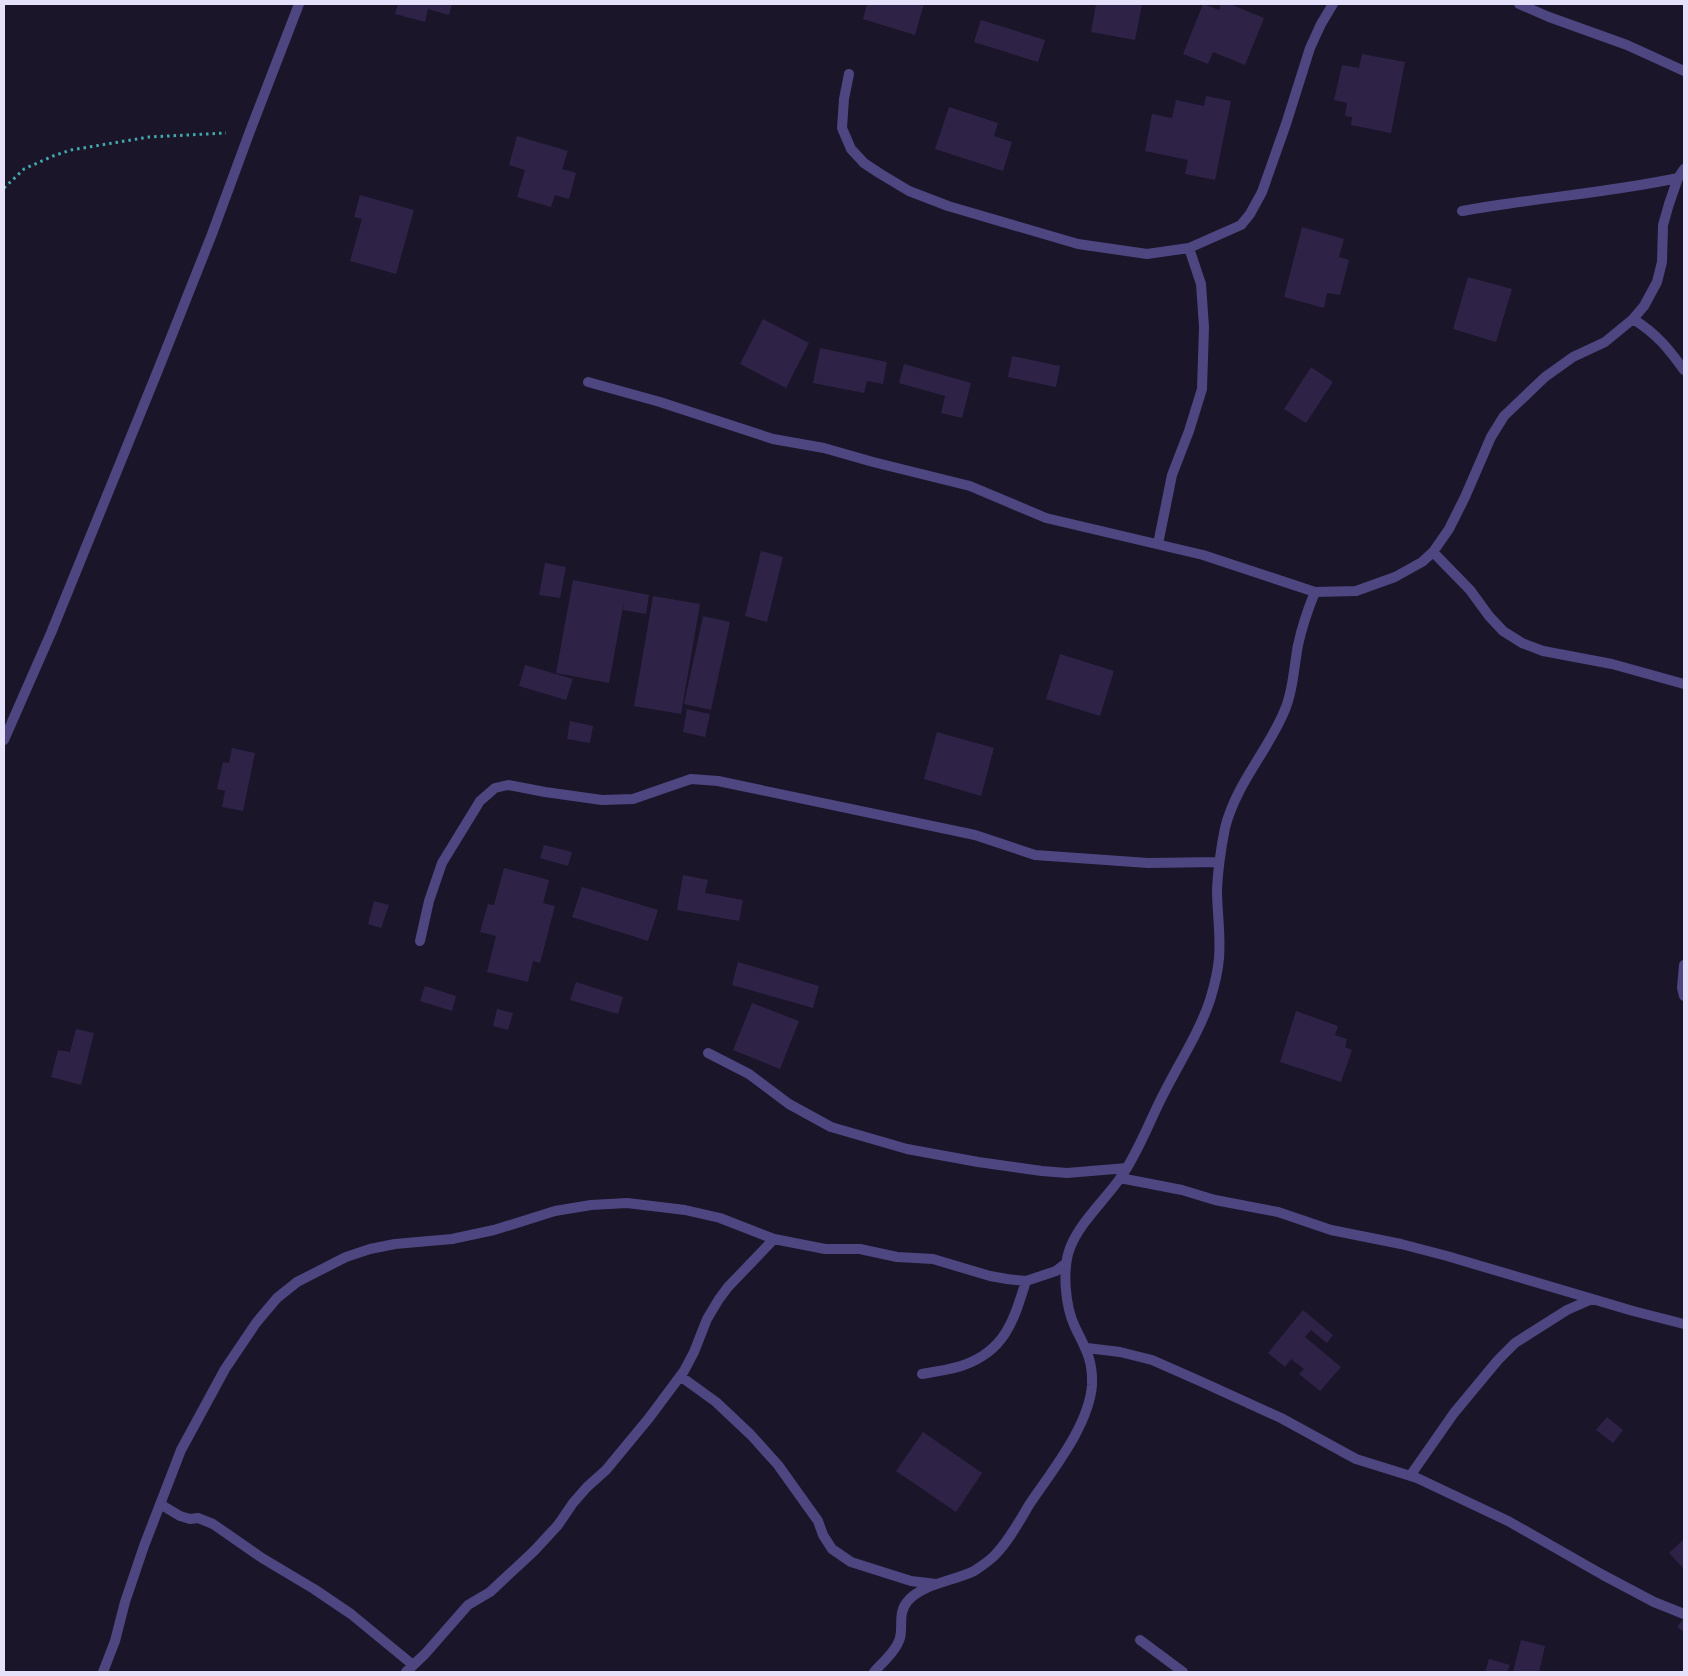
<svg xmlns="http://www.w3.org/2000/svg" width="1688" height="1676" font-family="Quicksand,sans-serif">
<rect width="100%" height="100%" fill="#1a1529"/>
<path fill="#2e2347" d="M398,4h54l-3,11 -21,-6 -3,13 -30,-8z
M867,4h57l-9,31 -52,-16z
M1096,4h46l-7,36 -44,-8z
M1203,4l16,6 2,-6h9l34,14 -19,47 -32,-13 -5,12 -25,-10z
M981,20l64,20 -7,22 -64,-20z
M1362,54l43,8 -14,71 -40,-8 1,-8 -7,-1 2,-13 -13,-3 8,-35 17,3z
M1206,96l25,5 -16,79 -30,-6 3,-14 -43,-9 7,-37 20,4 4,-18 28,6z
M949,107l49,16 -4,13 18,6 -9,29 -68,-22z
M517,136l51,15 -6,18 14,4 -7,26 -14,-4 -4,12 -34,-10 8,-27 -16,-5z
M360,195l54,15 -18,64 -46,-13 12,-42 -8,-2z
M1302,227l42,12 -5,18 10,3 -9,35 -13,-2 -3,15 -40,-11z
M1468,277l44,12 -16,53 -43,-13z
M763,319l46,24 -23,45 -46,-24z
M820,348l67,14 -4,22 -16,-3 -3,12 -51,-10z
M1012,356l48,10 -4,21 -48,-10z
M904,364l67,19 -9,35 -21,-5 4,-17 -46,-13z
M1311,367l22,15 -27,41 -22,-14z
M761,551l22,6 -16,65 -22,-6z
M545,563l21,4 -6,31 -21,-3z
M573,580l76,15 -3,19 -23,-4 2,-14 -16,87 -53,-10z
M653,596l47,8 -19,110 -47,-8z
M703,616l27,6 -19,88 -27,-6z
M1060,654l54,17 -14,45 -54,-17z
M525,665l48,14 -7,21 -47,-14z
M687,709l23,5 -5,23 -22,-5z
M570,721l23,5 -3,17 -23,-4z
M937,732l57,16 -13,48 -57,-17z
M232,748l23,5 -12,58 -21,-4 3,-16 -8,-2 6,-27 6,1z
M544,845l28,7 -4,14 -28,-8z
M504,868l45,12 -6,23 12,3 -15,57 -7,-2 -5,21 -41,-10 9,-36 -16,-4 8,-28 6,1z
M683,875l25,5 -3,13 38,7 -4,21 -62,-11z
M582,887l76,23 -10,31 -76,-24z
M374,901l15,4 -8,23 -13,-4z
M738,962l81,24 -6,22 -81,-23z
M576,982l47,15 -5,17 -48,-14z
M425,986l31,10 -4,15 -32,-10z
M752,1003l47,18 -19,48 -47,-19z
M497,1009l16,4 -5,17 -15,-4z
M1296,1011l42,15 -3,9 12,4 -2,8 7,3 -11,32 -61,-20z
M76,1029l18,4 -13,52 -30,-8 7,-27 12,2z
M1303,1310l30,25 -6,8 -16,-13 -6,7 36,30 -21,24 -21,-17 5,-5 -13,-10 -6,8 -17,-14z
M1607,1417l16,13 -10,13 -17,-13z
M923,1432l59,41 -26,39 -60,-41z
M1683,1540l1,1v28l-15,-16z
M1684,1618v14l-7,-5z
M1521,1640l24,6 -6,26h-26z
M1489,1659l21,6 -3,7h-22z"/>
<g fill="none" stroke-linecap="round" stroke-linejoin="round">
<path stroke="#42aaae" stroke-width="3" stroke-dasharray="2.5 4" stroke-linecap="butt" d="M4,188l20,-19 29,-13 18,-6 78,-13 77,-4"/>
<path stroke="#4e4681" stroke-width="10" d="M1519,4l30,13 78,28 57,26
M849,74l-5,25 -2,29 9,21 13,14 15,10 30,18 39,15 130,38 69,10 42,-6 52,-23 9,-11 12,-22 24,-68 24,-76 11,-24 12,-20
M1462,211c72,-13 145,-18 216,-33
M1633,319c24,15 35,29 51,51
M588,382l72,20 113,37 51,9 49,14 97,24 76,32 157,37 112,37 41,-1 39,-14 27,-15 11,-10 16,-23 16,-32 26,-60 13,-21 41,-39 28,-20 32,-15 28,-23 11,-13 13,-24 5,-20 1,-37 6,-21 9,-26 6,-9
M1158,544l14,-69 17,-44 13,-42 2,-62 -3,-43 -12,-36
M1433,552l37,38 19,26 14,15 19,12 21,8 69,13 72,20
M4,740l47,-107 107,-263 54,-136 38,-103 49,-127
M420,941l9,-40 13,-38 38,-62 15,-13 13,-3 37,7 57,8 31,-1 58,-20 27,2 257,54 60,20 113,8 71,-1
M1684,965l-2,23 2,8
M708,1053l41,21 40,30 42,23 76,22 71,13 64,9 25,2 60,-5
M1120,1178l62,12 33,10 63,12 53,18 70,14 46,12 186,55 51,13
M1087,1348l33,4 32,8 50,22 79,36 75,41 61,19 91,43 95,54 51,27 30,12
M922,1374c14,-3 29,-4 42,-9 42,-15 50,-46 62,-84
M680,1376l36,26 35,33 27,30 40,56 5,14 9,14 19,13 60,19 25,3
M1410,1476l44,-63 44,-53 17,-17 52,-33 25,-11
M160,1504l20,12 10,3 8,-1 15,6 49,34 52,31 37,25 62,51
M1140,1640l43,32
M103,1672l12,-31 10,-39 19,-56 37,-96 44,-81 31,-46 21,-25 20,-16 49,-25 24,-8 25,-5 57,-5 42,-9 61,-19 36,-6 36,-2 58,7 35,8 54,21 51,10h35l37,8 36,2 57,17 17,3 19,2 30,-10 9,-7
M406,1672l19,-18 43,-49 22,-13 44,-41 24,-26 15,-22 14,-16 19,-17 43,-52 35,-47 10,-19 13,-33 12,-20 9,-12 46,-48
M874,1672c9,-10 22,-21 26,-34 3,-12 -2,-25 7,-36 14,-18 47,-21 67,-31 6,-4 14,-9 20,-15 14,-14 25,-34 35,-51 22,-33 60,-79 63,-120 1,-26 -7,-37 -17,-58 -10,-21 -13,-58 -5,-79 10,-26 35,-48 51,-71 18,-26 28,-55 42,-82 16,-32 36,-62 47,-95 4,-13 8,-29 9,-42 2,-23 -2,-46 -2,-69 1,-20 4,-41 8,-61 11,-44 42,-76 59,-116 9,-21 10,-45 14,-67 4,-18 10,-36 17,-53"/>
</g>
<rect width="1688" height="1676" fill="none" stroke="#e6e1fb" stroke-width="10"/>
</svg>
